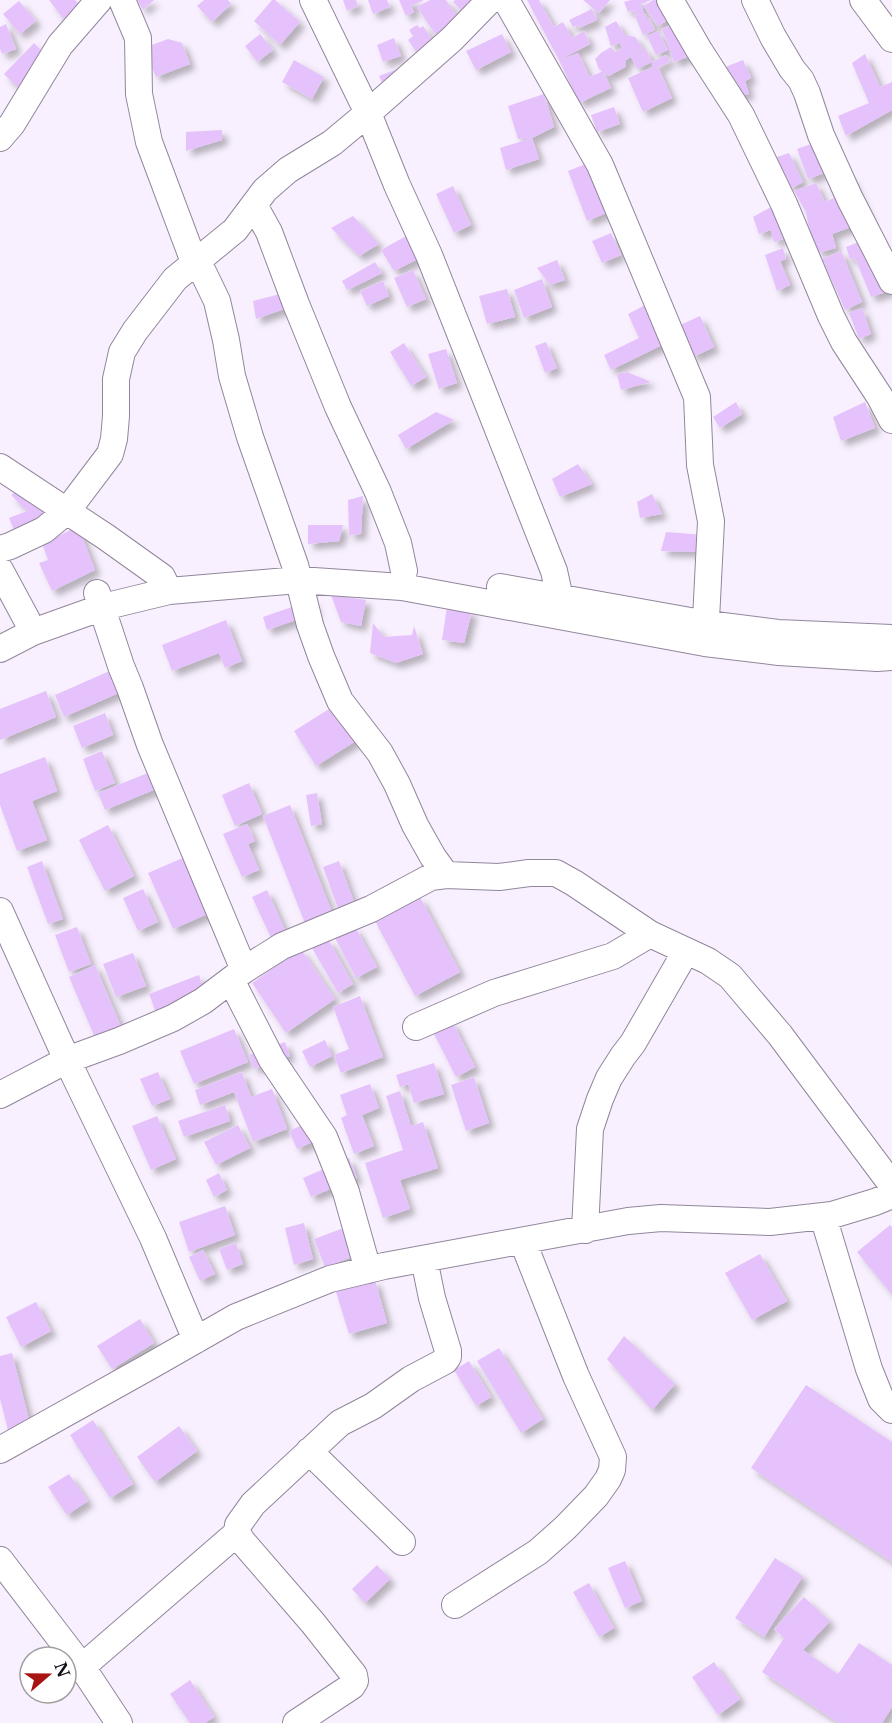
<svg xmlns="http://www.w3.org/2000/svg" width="892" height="1723" font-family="'Libre Baskerville',serif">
<defs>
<filter id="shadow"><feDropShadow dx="5.5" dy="5.5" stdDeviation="3" flood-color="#0004"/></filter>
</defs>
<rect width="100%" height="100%" fill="#f8f0fe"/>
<path fill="#e5c2fc" filter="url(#shadow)" d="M49,0h26l7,8 -17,13z
M137,0h17l-11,10z
M204,0h24l3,4 -19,18 -15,-16z
M272,0h3l25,22 -20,23 -26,-24z
M343,0h13l2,6 -11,5z
M368,0h19l3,7 -17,7z
M399,0h25l-13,6 3,6 -8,4z
M430,0h16l16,25 -22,16 -23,-34z
M455,0h31l-18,17 -15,-15z
M527,0h12l15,27 9,-5 9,16 12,-7 6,13 -31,16z
M583,0h27l-11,13z
M631,0h20l-10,4 2,7 -8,4 -2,-5 -5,2 -4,-10z
M653,0h8l29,56 -16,6 -12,-33 8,-4 -2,-5 -10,6 -14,-20z
M19,1l17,20 -16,13 -17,-20z
M592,9l5,11 -18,8 -1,-3 -5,2 -4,-7z
M643,11l4,7h2l6,12 -12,5 -8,-19z
M616,21l9,14 10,2 8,12 -17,11 -1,7 -16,9 -10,-7 -4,-10 6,-6 10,-6 4,5 7,-3 -2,-6 -9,3 -6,-19z
M6,24l10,25 -14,5 -2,-5v-22z
M417,25l3,3 3,-2 16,24 -28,23 -6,-12 12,-8 -9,-13 5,-4 -4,-6z
M658,31l10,19 -12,5 -9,-19z
M260,34l13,16 -16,12 -12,-16z
M502,34l9,18 -35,18 -10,-19z
M394,38l7,18 -18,6 -6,-17z
M168,39l14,4 8,21 -34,13 -12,-29z
M34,43l12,12 -25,36 -17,-17z
M646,49l6,13 -15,7 -6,-12z
M578,53l12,24 13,-6 8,17 -32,15 -20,-43z
M865,54l15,33 12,-5v28l-46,26 -8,-20 31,-13 -17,-40z
M666,55l4,7 -12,5 14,31 -29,14 -15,-34 25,-11 -1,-5z
M294,60l30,17 -12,22 -30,-17z
M743,60l8,18 -6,3 4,13 -11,2 -15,-28z
M403,67l-18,21 -6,-12z
M544,94l10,33 -22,11 -14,1 -10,-33z
M614,107l6,17 -23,8 -6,-17z
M222,130v10l-36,11v-19z
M532,138l7,21 -33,11 -6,-22z
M811,144l13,29 -16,6 -11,-30z
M789,153l14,29 -13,7 -16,-31z
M591,162l20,49 -24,10 -19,-50z
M850,176l20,44 -38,14 4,14 -18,5 -10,-29 -2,-12 -12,-21 22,-8 9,19 9,-4 -6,-15z
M453,186l18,39 -17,8 -18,-39z
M771,207l12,32 -9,3 -3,-12 -12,4 -6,-17z
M353,216l26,28 -20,12 -28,-28z
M611,233l10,22 -19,8 -10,-22z
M877,235l15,55 -21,7 -16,-39 -5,1 -4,-12z
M406,236l14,22 -26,13 -13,-21z
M783,248l3,11 -6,2 10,24 -13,6 -12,-36z
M841,251l21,51 -17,8 -23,-51z
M557,260l8,20 -15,5 -13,-17z
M375,262l7,11 -35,17 -5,-9z
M413,270l13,29 -19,8 -13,-29z
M542,279l10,28 -28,11 -10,-28z
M383,281l6,15 -22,10 -7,-15z
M507,289l8,28 -28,7 -8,-28z
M284,293l3,15 -31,11 -3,-18z
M647,304l19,39 -55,27 -7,-15 35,-17 -11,-24z
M862,308l9,26 -12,5 -10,-26z
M700,316l14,31 -21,10 -15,-31z
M546,342l11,26 -12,5 -10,-27z
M404,343l22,34 -15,9 -21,-34z
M446,349l11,34 -18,6 -11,-35z
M627,372l24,10 -30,8 -4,-16z
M736,402l6,12 -22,14 -7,-11z
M865,402l10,26 -34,13 -8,-24z
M436,412l18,8 -48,29 -8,-14z
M578,464l14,20 -32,13 -8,-18z
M23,486l25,26 -31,25 -8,-19 18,-7 -16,-16z
M652,494l10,20 -22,4 -3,-16z
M363,496l-2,38 -12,1 -1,-35z
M308,525h35l-4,16 -31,3z
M78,526l17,44 -43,21 -13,-28 9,-3 -6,-17 9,-3z
M666,532l37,3 -2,17 -40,-1z
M331,595l35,5 -5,26 -20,-4z
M312,600l4,13 -49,17 -4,-13z
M447,607l25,4 -8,32 -22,-3z
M226,620l16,41 -17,7 -6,-15 -47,18 -10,-26z
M373,623l11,14 28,-2 2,-9 9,28 -27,9 -26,-10z
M121,666l9,22 -66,29 -9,-22z
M46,691l10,26 -56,23v-31z
M337,704l22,35 -43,27 -22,-35z
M105,713l8,22 -31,13 -9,-22z
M102,751l13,32 -20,8 -12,-32z
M45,757l12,34 -25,10 15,39 -30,11 -17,-46v-31z
M150,772l6,17 -51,21 -7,-17z
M249,783l13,31 -27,12 -13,-31z
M317,793l5,31 -11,2 -5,-31z
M290,805l45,115 -27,11 -45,-115z
M247,824l8,17 -7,3 11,26 -17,7 -19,-43z
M108,825l26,51 -29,15 -26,-51z
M185,857l25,56 -37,16 -25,-56z
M42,861l21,58 -15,5 -21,-57z
M339,861l19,52 -16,6 -19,-52z
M143,889l15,33 -20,9 -15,-33z
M267,890l22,49 -14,7 -23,-49z
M420,897l40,75 -45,24 -40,-75z
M77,927l14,37 -22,8 -14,-37z
M355,927l22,40 -21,11 -21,-40z
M328,939l25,45 -15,9 -26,-45z
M301,949l34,50 -49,34 -34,-50z
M133,953l13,33 -30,11 -13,-33z
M95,965l27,64 -26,11 -27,-63z
M199,975l7,22 -49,18 -8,-21z
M360,996l23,61 -42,16 -7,-18 15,-6 -16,-42z
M452,1021l23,46 -19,10 -24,-47z
M234,1029l14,33 -54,22 -14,-33z
M325,1040l7,16 -22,11 -8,-16z
M285,1042l5,14 -36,13 -5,-14z
M434,1063l10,31 -30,9 -6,-19 -8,3 -4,-12z
M158,1072l12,27 -18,7 -12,-27z
M242,1072l9,25 21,-8 15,40 -34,13 -19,-50 -34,13 -5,-15z
M474,1077l15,46 -23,8 -15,-46z
M370,1084l9,24 -17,7 12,31 -20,8 -13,-36 6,-3 -7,-20z
M400,1091l11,35 12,-4 15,46 -38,12 10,29 -27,9 -18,-55 38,-13 -17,-54z
M225,1105l5,16 -46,16 -6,-16z
M157,1116l19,43 -25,11 -19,-44z
M311,1121l8,18 -22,10 -8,-18z
M238,1125l12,23 -34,17 -12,-23z
M349,1158l8,20 -46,19 -8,-19z
M219,1173l8,17 -13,7 -8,-17z
M225,1206l10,29 -46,17 -10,-30z
M304,1223l9,36 -19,6 -9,-37z
M890,1225l2,2v68l-35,-43z
M349,1226l11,28 -35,13 -11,-28z
M236,1243l7,21 -16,6 -8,-21z
M203,1250l12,24 -15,7 -11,-24z
M760,1254l27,47 -35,19 -27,-47z
M375,1280l12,43 -38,11 -13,-42z
M36,1302l15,29 -30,16 -15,-30z
M140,1319l14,24 -42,26 -15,-23z
M624,1336l51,48 -23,26 -45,-51z
M499,1348l44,71 -22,14 -44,-72z
M12,1353l19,75 -22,6 -9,-35v-43z
M469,1361l22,36 -15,9 -22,-36z
M806,1385l86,57v120l-141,-94z
M93,1420l40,64 -23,14 -40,-63z
M179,1426l18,25 -42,31 -18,-25z
M69,1474l19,27 -21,14 -19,-28z
M775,1558l28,18 -39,61 -29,-19z
M625,1561l17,40 -17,7 -17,-40z
M377,1565l13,14 -25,24 -13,-14z
M589,1583l25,45 -15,9 -26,-45z
M804,1597l26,24 -27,29 35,24 21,-31 33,22v42l-10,16h-43l-77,-51 22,-34 -10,-9z
M714,1662l26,37 -22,16 -26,-38z
M190,1680l24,37 -9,6h-15l-20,-29z"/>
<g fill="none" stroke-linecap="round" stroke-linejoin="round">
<defs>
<path id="minor" d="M122,0l16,38 1,56 10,48 45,120 9,10 14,29 9,39 6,36 18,61 45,128 15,60 11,31 19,45 40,52 17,31 18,41 18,32 13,18
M313,0l55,113 29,72 32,70 125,316 6,27
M506,0l94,165 97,232 3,68 11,56 -6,118
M670,0l29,50 42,65 43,89 47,112 13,26 36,55 12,23
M755,0l18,37 19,32 9,11 6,13 14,42 29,64 42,82
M863,0l29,39
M0,138l12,-14 48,-79 39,-45
M254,205l15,27 27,72 42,103 40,85 20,51 6,28
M0,467l106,70 56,40 7,14
M0,549l10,-3 34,-16 23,-19 43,-57 4,-15 2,-23v-37l6,-27 13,-21 40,-52 60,-49 30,-40 23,-20 44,-27 36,-30 84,-74 38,-39
M0,570l27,50
M500,587l207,37 71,9 114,5
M97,593l24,73 9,22 20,57 94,225
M0,649l33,-17 70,-25 66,-16 130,-11 103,7 303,56 74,9 98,6 15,-1
M0,911l67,149 86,178 43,102
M231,980l41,80 52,77 22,55 22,78
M416,1027l78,-34 119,-37 37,-22
M0,1095l67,-35 52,-19 54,-23 30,-17 41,-31 38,-24 89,-37 60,-32 15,-2 53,2 30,-4h27l18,10 76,51 58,27 22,15 50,59 112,150
M823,1216l46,153 12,30 11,11
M585,1230l5,-101 10,-30 9,-21 14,-22 10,-13 53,-92
M0,1450l152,-85 84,-48 94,-38 54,-13 244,-45 33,-3 109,4 62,-7 43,-13 17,-7
M309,1451l93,91
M0,1560l82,107 37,56
M455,1605l83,-53 27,-24 31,-32 12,-17 4,-9 1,-13 -37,-81 -53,-134
M82,1667l155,-134
M296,1723l56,-37 3,-5 -1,-6 -41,-52 -71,-82 -5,-8 1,-8 15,-21 87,-81 33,-17 38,-27 34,-18 3,-4v-6l-16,-53 -8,-39"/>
</defs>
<use href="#minor" stroke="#92869b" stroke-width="28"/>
<use href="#minor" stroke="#fff" stroke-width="26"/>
</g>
<g transform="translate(48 1675) rotate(70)"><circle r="28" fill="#ffffff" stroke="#a19fa2" stroke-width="1.5"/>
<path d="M0-4.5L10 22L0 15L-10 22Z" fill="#a81411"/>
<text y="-9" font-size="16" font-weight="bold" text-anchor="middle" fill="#130f16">N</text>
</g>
</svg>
